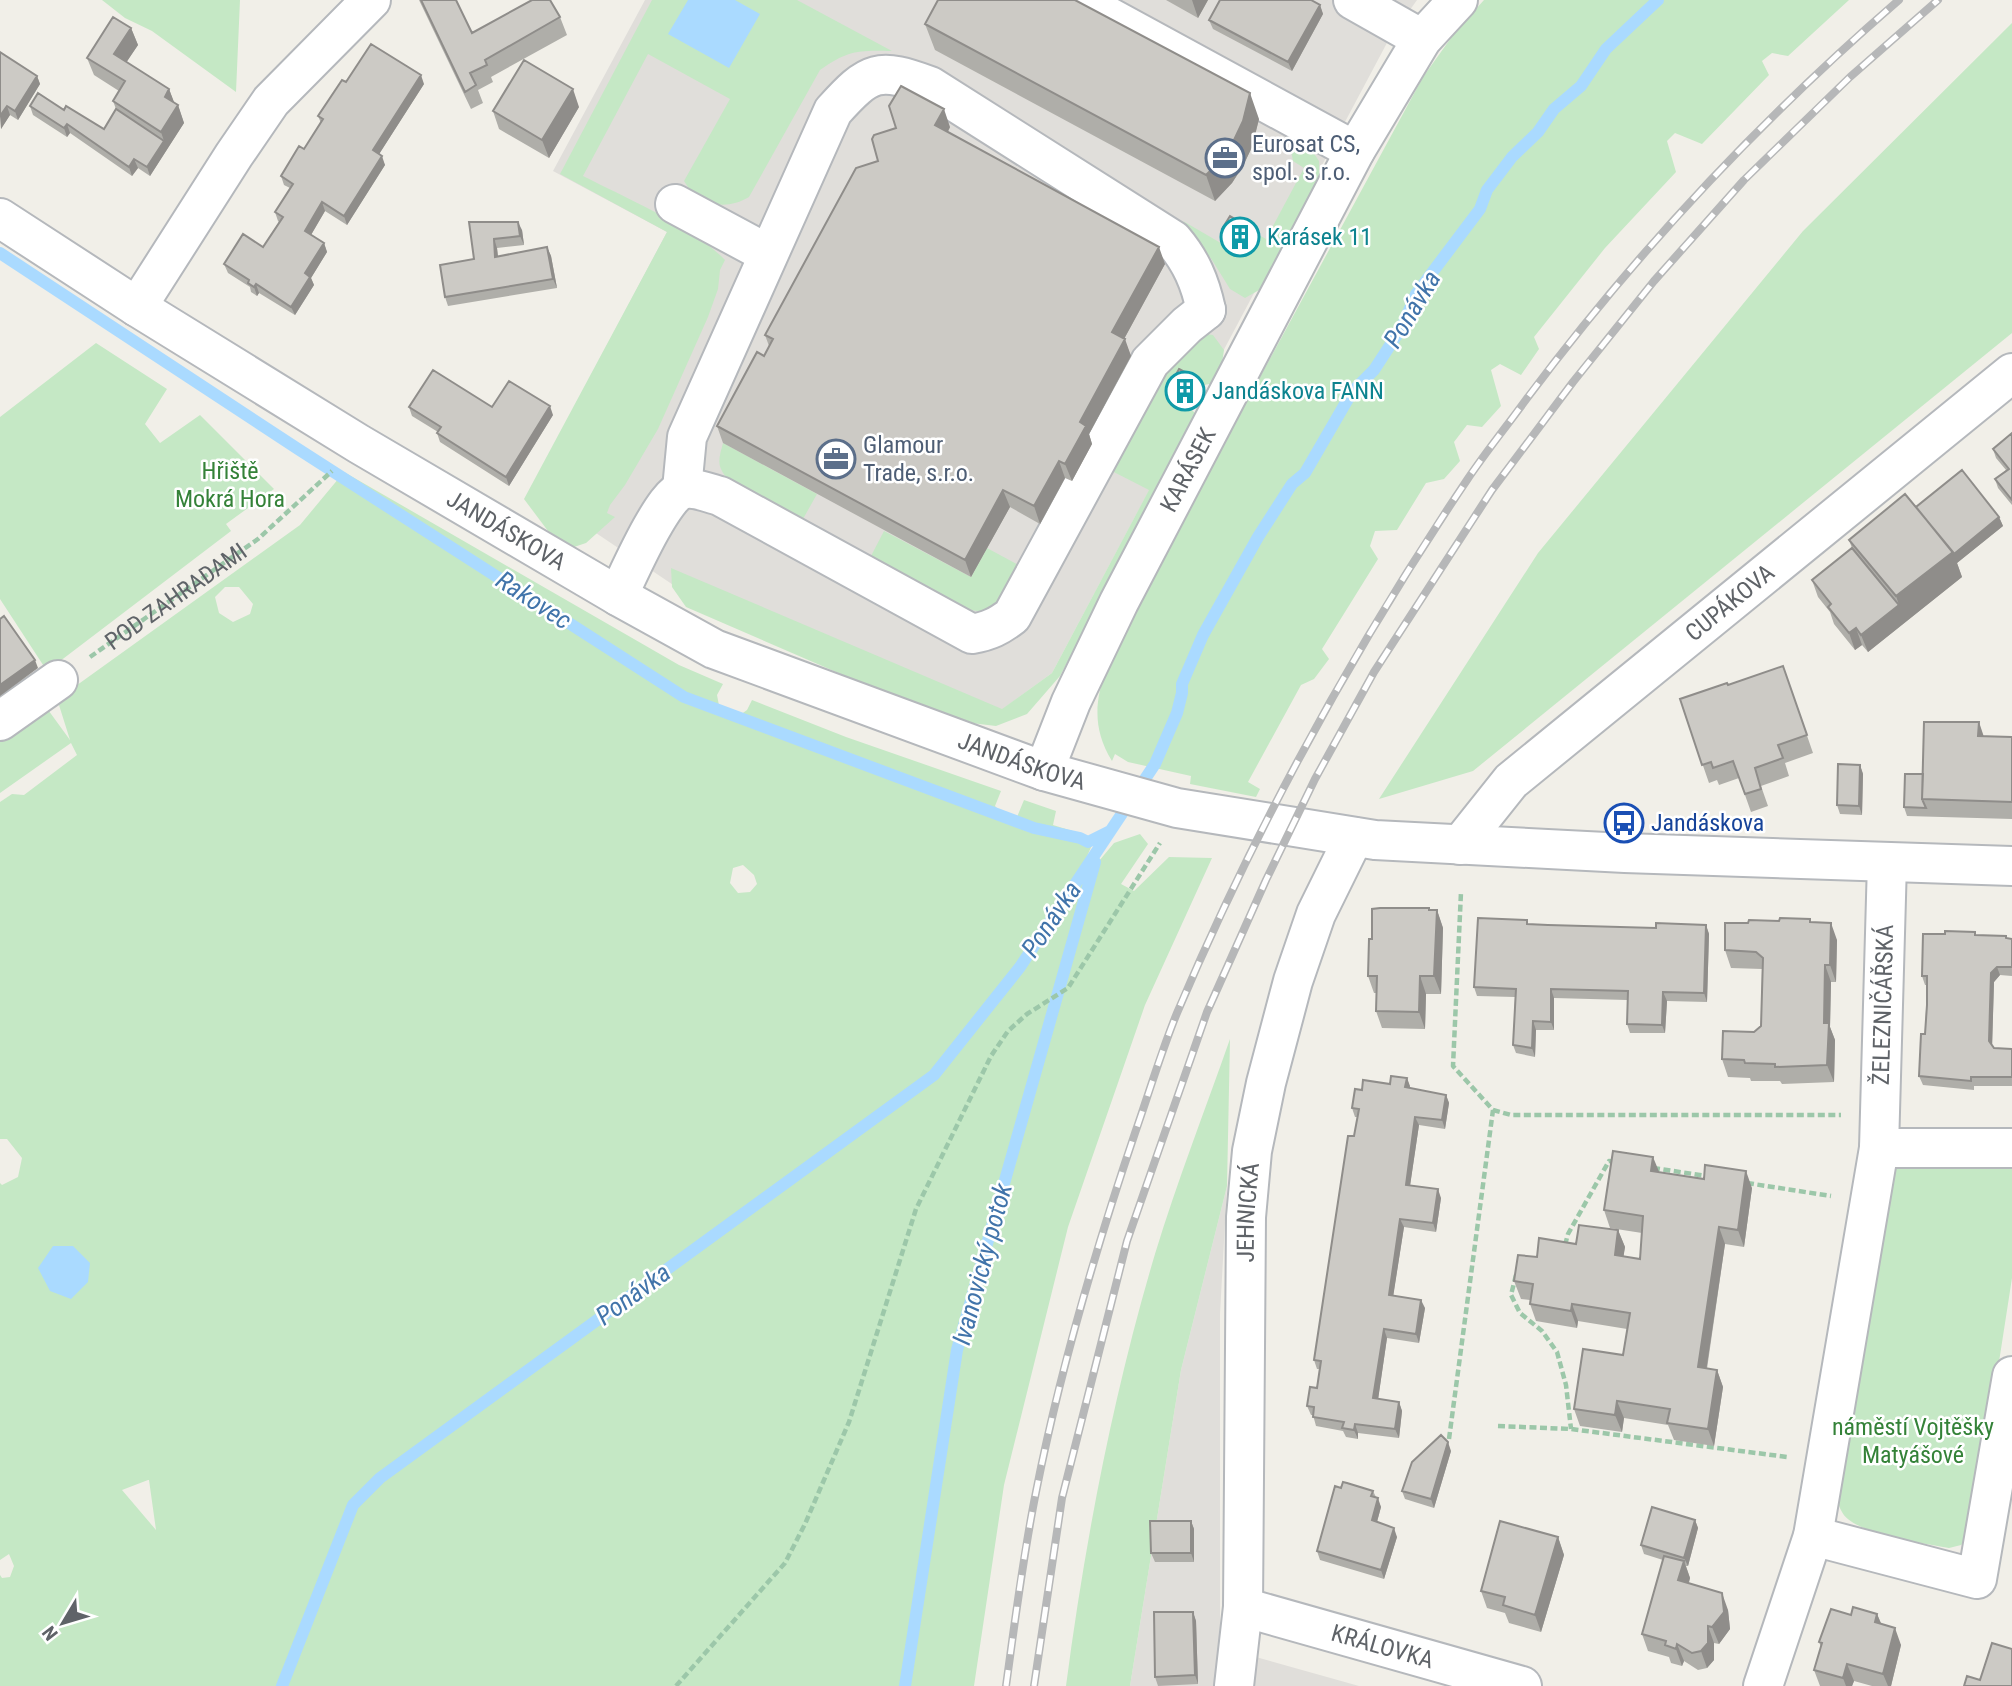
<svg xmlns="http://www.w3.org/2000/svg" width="2012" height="1686" font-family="'Roboto Condensed',sans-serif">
<rect width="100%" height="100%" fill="#f1efe8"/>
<path fill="#e0deda" d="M645,0h772l-29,41 -336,632 -59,43 -290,-111 -107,-72 -68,-39 139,-262 -114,-61z
M1227,1186l-7,128v333l139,39h-229l51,-316z"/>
<path fill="#c5e8c5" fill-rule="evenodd" d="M102,0h138l-4,92 -84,-61 -27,-13z
M652,0h145l95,51c-33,-1 -44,-1 -72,19l-71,127c-23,14 -51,9 -65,-16l46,-82 -82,-45 -65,122c41,21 111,51 142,84l-5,10 -2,19 -10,28 -50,112 -33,56 -15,20 -3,8 8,4 -29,26 -12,4 -26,-16 -24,-32 143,-267 -107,-58z
M1484,0h365l-61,56 -16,-3 -10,8 7,14 -67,69 -27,-11 -8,8 9,31 -71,76 -71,89 5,12 -18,26 -21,-11 -9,6 10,36 -19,21 -15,-2 -13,17 6,19 -16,18 -18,4 -29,47 -22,1 -5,15 8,13 -56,90 7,10 -15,20 -13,6 -53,97 12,7 -4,8 -66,-13 1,-8 -63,-14 -13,-8 -3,7c-31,-50 -6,-91 15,-139l296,-545 33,-46z
M2012,23v310l-539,438 -94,28 159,-246 265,-322z
M1298,141l9,2 12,18 1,28 -52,96 -23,13 -15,-9 -18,-29 -29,-39 60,35 14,-22 9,5 38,-71 -11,-7 -3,-16z
M1205,334l8,1 11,15 -2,13 -12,21 -13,2 -14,-8 -11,17 15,10 10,10 -137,261 -33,38 -31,12 -33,-4 -76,-28 -201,-87 -14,-20 -1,-19 331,141 50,-36 97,-183 -45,-23 45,-81z
M96,343l71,46 -22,35 15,19 40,-28 74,74 -48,35 5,7 -184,140 -47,-72v-182z
M723,443l94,51 -14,25 -76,-41c-11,-12 -8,-20 -4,-35z
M344,472l335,193 44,19 -6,11 4,21 12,4 14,-10 5,-10 94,37 155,54 -6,15 9,10 13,1 7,-17 32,11 -3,14 42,13 -10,23h14l15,-18 26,-9 8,10 -27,40 13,7 35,-34 43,1 -67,147 -77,222 -64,258 -30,201h-974v-111l2,3 8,-1 4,-11 -5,-12 -9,6v-377l2,2 16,-8 4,-19 -15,-19h-7v-337l12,-8 12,1 53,-40 -6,-12 -71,50v-53l46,-33 24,33 -11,-35 7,-12 234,-168zM225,587h14l14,17 -3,10 -17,8 -14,-9 -4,-16zM743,865l11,10 3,9 -7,8 -12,1 -8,-10 3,-15zM148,1480h1l7,50 -34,-40z
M884,531l87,46 16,-29 41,22 -8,16 -33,26 -18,-2 -98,-54z
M1230,1039l-3,147 -46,184 -51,316h-64c19,-145 47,-291 89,-432 22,-72 50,-144 75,-215z
M2012,1164v114l-40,258 -11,9 -12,3c-25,-5 -96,-14 -107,-36 -5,-8 -6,-22 -9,-32l57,-313z"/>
<path fill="#aadaff" d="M688,0h47l25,14 -31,54 -61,-34z
M53,1246h20l17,17 -2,19 -17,17 -21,-8 -12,-23z"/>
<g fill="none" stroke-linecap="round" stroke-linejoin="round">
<path stroke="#aadaff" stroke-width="12" d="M0,253l298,196 386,248 350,131 46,10 8,4 22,-11
M282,1686l71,-181 27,-27 554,-403 86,-108 135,-203 22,-51 5,-20v-9l21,-49 55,-98 34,-53 13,-11 47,-81 22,-22 28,-43 14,-33 64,-85 7,-19 25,-33 26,-25 16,-23 27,-23 25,-37 52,-49
M905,1686l52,-336 138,-488"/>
<defs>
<g id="minor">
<path d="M1078,0l277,151"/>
<path d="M1353,0l69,39"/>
<path d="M675,204l93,50"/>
<path id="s2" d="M0,218l137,89 222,137 259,152 96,53 330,122 133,37 198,32 250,13 387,13"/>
<path d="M137,307l97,-152 37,-54 100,-101"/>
<path d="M682,489l5,-52 146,-326c37,-41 45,-44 97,-25l243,154c18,21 27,42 33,70"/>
<path d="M618,596c10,-21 45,-101 64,-106 12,-4 26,3 38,6l252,138c17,-3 27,-8 40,-18l138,-254 37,-37 19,-15"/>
<path d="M0,721l58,-41"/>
<path id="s3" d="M1044,771l27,-69 48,-100 236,-451 67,-112 36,-39"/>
<path id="s4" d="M1460,845l51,-64 501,-408"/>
<path d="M1879,1148h133"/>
<path d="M1813,1536l164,43 35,-203"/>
<path id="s5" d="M1243,1607l279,79"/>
<path id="s6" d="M1234,1686l9,-79 3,-390 6,-66 14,-68 27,-102 23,-67 38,-77"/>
<path id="s7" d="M1763,1686l50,-150 66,-388 8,-286"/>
</g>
</defs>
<use href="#minor" stroke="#b5b8bc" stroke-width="42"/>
<g stroke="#9cc7a9" stroke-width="4.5" stroke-dasharray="7 3.5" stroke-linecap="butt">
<path id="s1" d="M90,657l168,-118 74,-68"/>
<path d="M1493,1110l18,5h330"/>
<path d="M1653,1168l54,8"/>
<path d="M1747,1183l84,13"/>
<path d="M1565,1245l3,-11 41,-73 8,1"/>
<path d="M1516,1275l-5,20 9,18 22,18 15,21 9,33 5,44"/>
<path d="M1498,1426l73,3 216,28"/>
<path d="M1449,1439l44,-329 -40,-44 8,-174"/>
<path d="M676,1686l109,-123 20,-39 44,-102 67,-213 75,-153 17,-25 19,-17 41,-26 92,-145"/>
</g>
<use href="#minor" stroke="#fff" stroke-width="38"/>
<defs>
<path id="rail" d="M1006,1686c9,-65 17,-130 30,-194 24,-122 59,-241 99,-359 14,-40 26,-81 42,-120 79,-186 177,-365 290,-533 18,-27 39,-53 58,-79 109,-146 236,-282 374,-401
M1034,1686l28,-188 65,-257 80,-229 59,-132 49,-101 59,-107 118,-182 81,-108 81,-101 90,-101 106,-103 88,-77"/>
</defs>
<use href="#rail" stroke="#b6b7b8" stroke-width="8"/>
<use href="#rail" stroke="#fff" stroke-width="5" stroke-dasharray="16" stroke-linecap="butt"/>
</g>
<path fill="#afaea9" d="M419,0h37l16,33 88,-16 7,18 -76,42 2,5 -15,8 5,13 -12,6z
M1166,0h42l-10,18z
M1320,5l3,9 -31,57 -79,-42 -4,-9z
M925,24l334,95 -7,28 -9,19 -11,17 -17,18 -280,-151z
M131,28l7,17 -12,17 43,27 5,14 4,2 6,18 -34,53 -12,-8 -6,8 -62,-43 -3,4 -34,-22 -3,-9 34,4 40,19 12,-20 -3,-8 6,-10 -25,-16 -7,-17z
M0,52l37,24 3,8 -22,36 -8,-5 -9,14z
M346,82l78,2 -45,70 6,11 -38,60 -22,-14 -14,24 13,8 3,9 -16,26 3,7 -19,30 -36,-22 -2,3 -6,-4 -1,-5 -22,-14 -4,-9 39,-17 16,-25 -1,-1 -3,-9 15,-24 -6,-3 -3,-9 23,-27 17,-26 -3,-7z
M579,107l-30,51 -50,-29 -6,-18z
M950,127l-2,5 217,132 -41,75 7,17 -42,78 3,10 -20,37 -7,-3 -25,46 -30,-17 -39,70 -248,-134 -6,-17 47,-70 5,-10 -4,-11 113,-174 18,-33z
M469,222l53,8 2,15 -27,3 1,9 49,-10 4,9 6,32 -109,18 -3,-9 29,-38z
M1222,229l32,8 -8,13 -20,-12z
M1197,386l-10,19 -15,-9 -3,-9z
M409,407l144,8 -44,71 -69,-44 -3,-9 1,-1 -26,-16z
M2012,433v72l-14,-17 -3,-9 11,-9 -10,-12 -3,-9z
M1916,507l83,10 4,9 -46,37 5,14 -94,75 -6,-7 -7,5 -21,-26 -4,-12 -12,-15 -6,-17 40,-32 -3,-8z
M1783,666l30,87 -28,10 4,13 -28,10 7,20 -17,6 -12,-34 -20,7 -2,-5 -8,3 -29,-84 48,-14z
M1984,737h28v82l-105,-3 -3,-9 19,-33z
M1860,765l3,9 -1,41 -22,-1 -3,-9z
M1429,908l1,2h7l6,18 -2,66h-15l-1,35 -43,-1 -6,-17 1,-18h-3l-6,-17 4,-37z
M1527,920l1,4 20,1 108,3 50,-3 3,9 -2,68 -40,-1 -2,32h-35l-3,-9v-24l-73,-2v32h-18l-1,27 -19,-4 -3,-8 2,-48 -38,-1 -3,-9z
M1811,922l26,18 -1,42h-5l-1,45 5,13 -1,42 -52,2 -2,-3h-29l-1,-3 -22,-1 -6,-18 39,-33 1,-57 -31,-1 -6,-18 23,-27z
M1976,935l36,4v37l-12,-1 -6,7 -2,63 2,3 18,1v37h-38v4l-51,-5 -4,-9 6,-42 2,-49h-2l-3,-9z
M1407,1078l3,10 36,7 3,8 -4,26 -26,-4 -9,60 31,13 -5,34 -32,-5 -11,69 32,12 -6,35 -32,-5 -9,61 21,3 3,9 -3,27 -41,-5v6l-12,-2 -3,-6 -27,-5 -3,-11h-2l-4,-9 10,-18 3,-19h-3l-3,-9 44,-243h-3l-3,-9 10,-18 28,-6z
M1659,1172l93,16 -8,59 -19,-3 -18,125 10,1 6,17 -9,59 -40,-6 -6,-15 -44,-7 -2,14 -42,-6 -6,-17 49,-54 4,-26 -49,-8 -1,7 -41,-7 -6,-17v-4l-9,-1 -7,-18 23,-24 81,-27 7,17 -2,10 17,2 2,-26 -32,-5 -6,-18z
M1451,1451l-17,57 -29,-9 -3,-8z
M1341,1488l32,3 8,16 -4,15 20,15 -13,42 -64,-19 -3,-9z
M1695,1520l3,8 -10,38h-2l4,12 -1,5 39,27 2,19 -11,15 -5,-1v17l-7,8 -9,2 -14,-9 -2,5 -11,-3 -2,-6 -21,-6 -6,-17 21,-74 -19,-6 -3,-9z
M1191,1521l3,8v33h-39l-4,-9z
M1558,1537l6,18 -23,77 -32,-9 -4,-10 -18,-5 -6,-17z
M1193,1612l3,9 2,63 -40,2 -3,-9z
M1877,1614l4,9 20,22 -10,41h-19l-18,-5 -2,5h-32l-6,-16 7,-23 -2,-5 32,-27z"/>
<path fill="#8f8d8a" d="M1192,0h16l-10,18z
M1320,5l3,9 -31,57 -4,-9z
M131,28l7,17 -18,27 -6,-18z
M421,75l3,9 -48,75 -3,-9z
M37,76l3,8 -22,36 -3,-9z
M169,89l7,18 -11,-10z
M573,89l6,18 -30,51 -7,-18z
M1250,93l9,26 -7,28 -9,19 -11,17 -17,18 -9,-26z
M178,105l6,18 -34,53 -3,-9 17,-26 -3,-9z
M7,106l3,9 -9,14 -1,-13z
M944,109l6,18 -8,16 -7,-18z
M67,124l3,9 -3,4 -3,-9z
M382,156l3,9 -38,60 -3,-9z
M134,159l4,9 -6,8 -3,-9z
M322,202l3,9 -17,29 -3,-9z
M518,222l4,8 2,15 -4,-9z
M1251,228l3,9 -8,13 -3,-9z
M494,239l3,9 2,18 -4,-9z
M324,243l3,9 -16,26 3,7 -19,30 -4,-8 14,-34z
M547,247l4,9 6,32 -4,-9z
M1159,247l6,17 -47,86 -6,-18z
M256,284l3,9 -2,3 -3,-9z
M1125,339l6,17 -42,78 3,10 -20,37 -7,-17 15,-42z
M1194,377l3,9 -10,19 -3,-9z
M550,406l3,9 -44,71 -3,-9z
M1059,461l6,17 -25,46 -6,-18z
M1003,490l7,17 -39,70 -6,-17z
M1999,517l4,9 -46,37 5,14 -94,75 -7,-17 38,-30 -3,-9 57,-44z
M1856,628l6,17 -7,5 -6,-17z
M35,660l3,8 -38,28v-11z
M1979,722l6,18 -7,-4z
M1860,765l3,9 -1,41 -3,-9z
M1437,910l6,18 -2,66 -7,-18z
M1831,923l6,17 -1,42 -6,-17z
M1706,925l3,9 -2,68 -3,-9z
M1825,965l6,17 -1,45 5,13 -1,42 -7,-17 -3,-42z
M1997,967l3,8 -6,7 -2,68 -3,-9 2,-68z
M1420,976l6,18 -1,35 -6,-17z
M1551,989l3,9v32l-3,-8z
M1663,992l4,9 -2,32 -3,-8z
M1533,1021l3,9 -1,27 -3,-9z
M1407,1078l3,8 -2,10 -3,-9z
M1446,1095l3,8 -4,26 -3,-9z
M1415,1117l4,8 -10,68 -3,-8z
M1653,1157l7,17 -9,-3z
M1746,1171l6,17 -8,59 -6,-17z
M1438,1189l3,9 -5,34 -3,-9z
M1400,1219l4,8 -12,77 -3,-9z
M1719,1227l6,17 -21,141 -6,-18z
M1618,1230l7,17 -4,26 -6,-18z
M1421,1300l4,8 -6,35 -3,-9z
M1572,1304l6,17 -1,7 -6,-17z
M1384,1329l3,9 -10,69 -4,-9z
M1717,1370l6,17 -9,59 -6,-17z
M1617,1401l7,17 -2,14 -7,-17z
M1399,1402l3,9 -3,27 -4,-9z
M1355,1424l3,9v6l-4,-9z
M1448,1442l3,9 -17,57 -3,-9z
M1378,1498l3,9 -6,22 -3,-9z
M1695,1520l3,8 -10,38 -4,-8z
M1191,1521l3,8v33l-3,-9z
M1394,1528l3,9 -13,42 -3,-9z
M1558,1537l6,18 -23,77 -6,-17z
M1684,1561l6,17 -6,19 -6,-17z
M1722,1593l6,17 2,19 -11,15 -7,-17z
M1193,1612l3,9 2,63 -3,-9z
M1877,1614l7,17 -9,-9z
M1708,1626l6,17v17l-7,8 -6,-17z
M1895,1628l6,17 -10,41h-3l-5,-12z
M1677,1644l7,17 -2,5 -6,-17z
M1847,1664l7,17 -2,5h-6l-3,-8z"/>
<path fill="#cccac5" stroke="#8f8d8a" stroke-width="2" d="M421,0h35l16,33 60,-33h18l10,17 -75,43 2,5 -17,8 6,12 -11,7z
M938,0h137l175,93 -7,28 -9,19 -11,18 -17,17 -281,-151z
M1220,0h91l9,5 -32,57 -79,-42z
M113,17l18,11 -17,26 55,35 -4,8 13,8 -17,27 -48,-31 12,-20 -38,-23z
M371,44l50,31 -48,75 9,6 -38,60 -22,-14 -17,29 19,12 -19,30 5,4 -19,30 -35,-23 -2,3 -6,-4 1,-3 -25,-16 19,-30 20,13 20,-30 -8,-5 18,-28 -12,-8 18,-30 5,3 19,-30 -5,-3 24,-36 4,2z
M0,52l37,24 -22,35 -8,-5 -7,10z
M524,60l49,29 -31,51 -49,-29z
M901,86l43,23 -9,16 224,122 -47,85 13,7 -45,83 6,4 -21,38 -6,-3 -25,45 -31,-16 -38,70 -248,-134 40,-74 7,4 9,-17 -8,-4 91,-167 22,-7 -6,-22 2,-4 22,-7 -7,-22z
M38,93l26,17 2,-4 38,23 12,-20 48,32 -17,26 -13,-8 -5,8 -62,-43 -3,4 -34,-22z
M1230,216l21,12 -8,13 -21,-12z
M469,222h49l2,14 -26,3 1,18 52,-10 6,32 -108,18 -5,-32 34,-6z
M1179,369l15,8 -10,19 -15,-9z
M433,370l59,37 17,-26 41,25 -44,71 -69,-44 4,-6 -32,-20z
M2012,433v67l-17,-21 14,-10 -16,-20z
M1962,470l37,47 -45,37 -38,-47z
M1905,494l48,58 -57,44 -47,-56z
M1852,548l47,57 -38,30 -5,-7 -7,5 -21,-26 3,-3 -19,-24z
M4,616l31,44 -35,25v-66z
M1783,666l24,69 -29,10 5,13 -28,10 6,21 -16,5 -12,-33 -20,7 -2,-6 -9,3 -22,-66 47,-16 1,2z
M1924,722h55l-1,14 34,1v65l-90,-3z
M1838,764l22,1 -1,41 -22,-1z
M1905,774h18l-1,25 4,9 -22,-1z
M1380,908h49v2h8l-3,66h-14l-1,36 -43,-1 1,-35h-9l1,-37h3v-30z
M1478,918l49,2v4l21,1 108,3v-5l50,2 -2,68 -41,-1 -1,33 -35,-1 1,-33 -77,-2v33l-18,-1 -1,27 -19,-3 3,-56 -42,-2z
M1780,918l30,1v3l21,1 -1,42h-5l-1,58h5l-2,42 -52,2v-3l-30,-1 -1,-3 -22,-1 1,-28 31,1 7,-6 2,-68 -7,-6 -31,-2v-27h23l1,-3 30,1z
M1945,931l30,1v3l31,1v2l6,1v28h-15l-6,6 -2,68 5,7 18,1v28h-41v4l-52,-5 2,-42h4l2,-29v-29h-5l1,-42h22z
M1391,1076l16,2 -2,9 41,8 -4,25 -27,-3 -9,68 32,4 -5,34 -33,-4 -11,76 32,5 -5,34 -32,-5 -11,69 26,4 -4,27 -40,-5 -1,6 -12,-2 2,-6 -31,-5 1,-10 -7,-1 3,-19 7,1 4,-27 -7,-1 34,-224h6l5,-27 -7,-1 3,-19 7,1 1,-10 27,4z
M1613,1151l40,6 -2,14 53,8 1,-14 41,6 -8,59 -19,-3 -21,140 19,3 -9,59 -41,-6 3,-14 -53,-8 -2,14 -41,-6 9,-60 40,6 7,-42 -58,-9 -1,7 -41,-7 3,-20 -19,-3 4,-26 19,2 2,-19 37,6 3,-19 39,5 -3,25 25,4 3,-43 -39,-6z
M1441,1435l7,7 -17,57 -29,-8 10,-29z
M1343,1482l4,1 26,8 -2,5 7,2 -6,22 22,8 -13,42 -64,-19 18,-65 6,2z
M1652,1507l43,13 -11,38 -43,-13z
M1150,1521h41v32h-40z
M1500,1521l58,16 -23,78 -32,-10 2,-8 -24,-6z
M1664,1556l20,5 -6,19 44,13 2,19 -12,15 -4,-1v17l-7,8 -9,2 -15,-9 -1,5 -11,-4 1,-4 -24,-7z
M1853,1607l24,7 -2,8 20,6 -12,46 -36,-10 -4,14 -29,-8 8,-27 -3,-1 12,-33 20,6z
M1154,1612h39l2,63 -40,2z
M1992,1643l20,6v37h-48l3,-10 13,4z"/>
<defs>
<symbol id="office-ring" viewBox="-11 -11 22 22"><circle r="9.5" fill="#fff" stroke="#5c6f8a" stroke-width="1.5"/><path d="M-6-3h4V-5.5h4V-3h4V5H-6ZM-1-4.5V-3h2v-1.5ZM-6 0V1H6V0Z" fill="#5c6f8a"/></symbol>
<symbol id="building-ring" viewBox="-11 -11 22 22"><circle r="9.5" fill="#fff" stroke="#0f9aa8" stroke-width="1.5"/><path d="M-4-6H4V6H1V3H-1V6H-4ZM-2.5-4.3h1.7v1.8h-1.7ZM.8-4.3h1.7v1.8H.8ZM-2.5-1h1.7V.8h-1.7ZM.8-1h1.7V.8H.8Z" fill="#0f9aa8"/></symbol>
<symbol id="bus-ring" viewBox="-11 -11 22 22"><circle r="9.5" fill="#fff" stroke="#1a4fb4" stroke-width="1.5"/><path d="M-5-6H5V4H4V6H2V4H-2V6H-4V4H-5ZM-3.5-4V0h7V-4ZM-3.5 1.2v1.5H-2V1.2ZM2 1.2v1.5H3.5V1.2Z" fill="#1a4fb4"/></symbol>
</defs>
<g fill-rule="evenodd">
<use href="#office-ring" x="1203" y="136" width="44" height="44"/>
<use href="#building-ring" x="1218" y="215" width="44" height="44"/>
<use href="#building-ring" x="1163" y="369" width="44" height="44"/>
<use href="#office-ring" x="814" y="437" width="44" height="44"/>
<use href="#bus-ring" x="1602" y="801" width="44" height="44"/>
</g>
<g text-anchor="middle" stroke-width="5" stroke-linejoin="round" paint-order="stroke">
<g font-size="24" fill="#4e5e75" stroke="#fff" text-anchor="start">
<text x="1252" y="152">Eurosat CS,<tspan x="1252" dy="28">spol. s r.o.</tspan></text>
<text x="863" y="453">Glamour<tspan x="863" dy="28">Trade, s.r.o.</tspan></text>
</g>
<g font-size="24" fill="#0d838f" stroke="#fff" text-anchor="start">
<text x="1267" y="245">Karásek 11</text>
<text x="1212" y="399">Jandáskova FANN</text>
</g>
<g font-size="24" fill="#5f6368" stroke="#fff">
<text dy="8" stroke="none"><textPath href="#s3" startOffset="334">KARÁSEK</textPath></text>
<text dy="8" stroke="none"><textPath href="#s2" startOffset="595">JANDÁSKOVA</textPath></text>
<text dy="8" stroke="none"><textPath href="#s1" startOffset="105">POD ZAHRADAMI</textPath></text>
<text dy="8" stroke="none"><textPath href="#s4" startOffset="364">CUPÁKOVA</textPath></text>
<text dy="8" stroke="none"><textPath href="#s2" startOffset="1162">JANDÁSKOVA</textPath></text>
<text dy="8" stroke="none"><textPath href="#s7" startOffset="695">ŽELEZNIČÁŘSKÁ</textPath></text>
<text dy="8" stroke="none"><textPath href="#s6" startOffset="474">JEHNICKÁ</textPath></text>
<text dy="8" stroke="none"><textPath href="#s5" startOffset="145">KRÁLOVKA</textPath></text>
</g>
<g font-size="24" fill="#348238" stroke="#fff">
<text x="230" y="479">Hřiště<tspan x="230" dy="28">Mokrá Hora</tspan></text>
<text x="1913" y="1435">náměstí Vojtěšky<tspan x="1913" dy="28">Matyášové</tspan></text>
</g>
<g font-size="24" fill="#164399" stroke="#fff" text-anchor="start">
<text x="1651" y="831">Jandáskova</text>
</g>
<g font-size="26" font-style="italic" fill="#4174aa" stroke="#fff">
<text transform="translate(1412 309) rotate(-59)" y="9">Ponávka</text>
<text transform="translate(534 600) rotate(33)" y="9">Rakovec</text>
<text transform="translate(1051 919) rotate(-56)" y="9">Ponávka</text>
<text transform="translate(982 1264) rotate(-75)" y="9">Ivanovický potok</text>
<text transform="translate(633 1294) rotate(-36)" y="9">Ponávka</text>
</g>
</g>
<g transform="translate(63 1623) rotate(232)" stroke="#ffffff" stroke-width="5" paint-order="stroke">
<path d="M0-5L12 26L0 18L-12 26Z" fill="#5f6368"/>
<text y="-10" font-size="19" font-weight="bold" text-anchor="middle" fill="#5f6368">N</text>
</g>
</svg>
